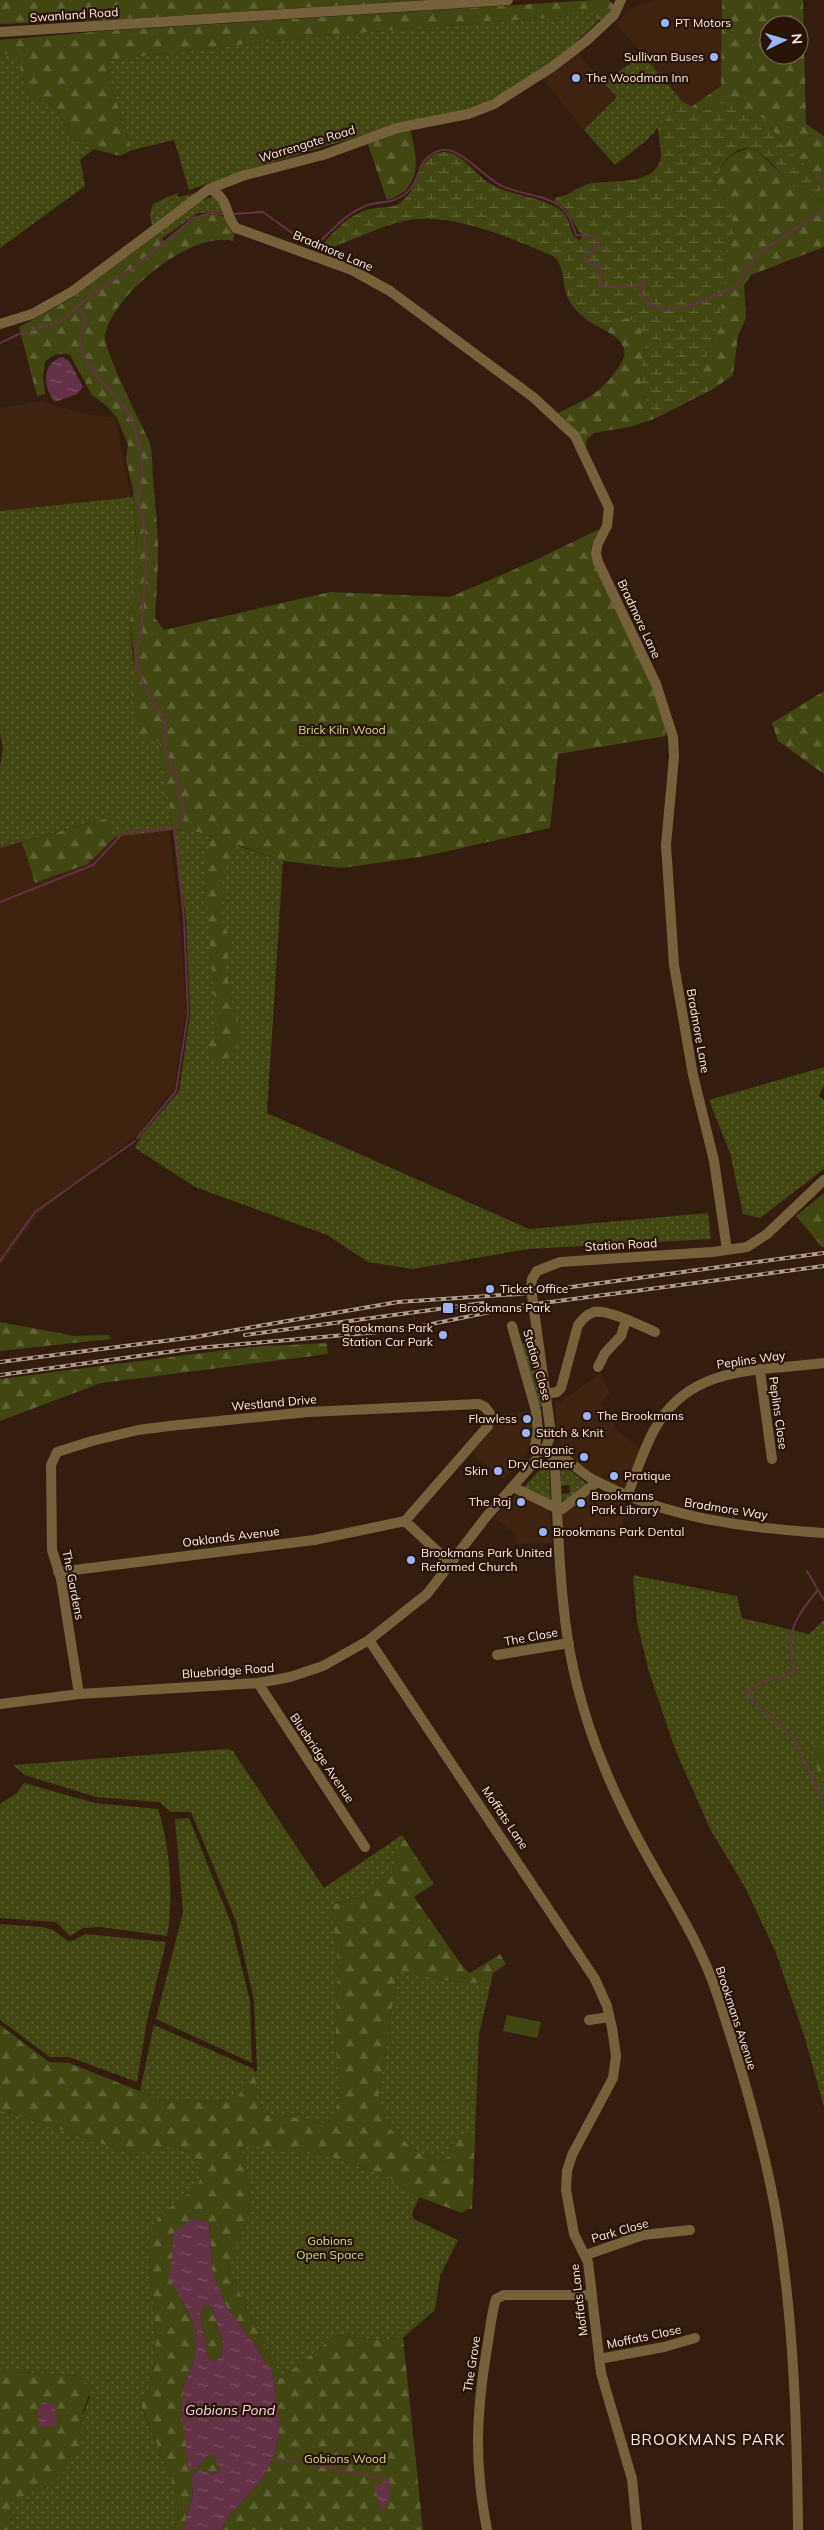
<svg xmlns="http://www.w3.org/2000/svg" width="824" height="2530" font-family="Mulish,sans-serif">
<defs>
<pattern id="green-dots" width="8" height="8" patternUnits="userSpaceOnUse" patternTransform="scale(1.25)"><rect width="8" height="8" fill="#424712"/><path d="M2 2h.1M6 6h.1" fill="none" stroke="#5e6234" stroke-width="1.8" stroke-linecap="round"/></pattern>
<pattern id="forest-firs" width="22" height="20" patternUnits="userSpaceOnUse" patternTransform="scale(1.25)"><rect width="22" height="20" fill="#424712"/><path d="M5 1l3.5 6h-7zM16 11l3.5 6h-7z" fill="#5e6234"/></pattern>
<pattern id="wetland-marsh" width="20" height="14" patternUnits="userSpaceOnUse" patternTransform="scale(1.25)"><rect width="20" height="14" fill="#424712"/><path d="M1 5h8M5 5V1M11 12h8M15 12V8" fill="none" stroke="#5e6234"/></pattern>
<pattern id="water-ripples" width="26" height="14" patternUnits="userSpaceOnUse" patternTransform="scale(1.25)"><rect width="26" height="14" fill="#643246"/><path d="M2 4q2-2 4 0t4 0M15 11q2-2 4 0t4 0" fill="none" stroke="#7b5061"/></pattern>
</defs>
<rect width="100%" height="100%" fill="#321d0e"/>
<path fill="#3e2310" d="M658,0h64l-1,86 -30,21 -9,-6 -67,-79 23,-17z
M577,52l40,45 -33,33 -42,-52z
M42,401l38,12 35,5 16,79 -131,14v-103z
M169,830l11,89 6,93 -12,77 -37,46 -96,77 -41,54v-418l22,-6 13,41 53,-19 27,-27z
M601,1373l9,20 -10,10 18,15 -5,9 27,21 -16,41 -29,-14 -13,-9 -20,-19 -5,-11 -2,-34h5z
M533,1410v18l-6,26 -23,26 -32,-27 25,-30 1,-8z
M593,1488l36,17 -11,31 -54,2 -1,-25z
M517,1493l32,16 3,34 -39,1 4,-9 -22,-17z"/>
<path fill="url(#green-dots)" d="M577,10h13l10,9c-34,36 -84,73 -131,89 -26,9 -54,11 -81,19 -66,21 -133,39 -199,63l-15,-50 -42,10 -24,-74 -1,-16 203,-23 257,-21z
M16,53l13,44 26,10 14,28 25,14 -14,11 5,26 -85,62v-193z
M643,55l39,46 -35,39 -32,25 -31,-35 33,-33 -14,-15z
M177,193l1,4 19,-4 -45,33 -2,-11 3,-11z
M213,197l4,1 7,14 -26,1 -37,26 -4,-5c13,-12 39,-35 56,-37z
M133,497l5,68 -8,56 4,54 25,66 14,88 18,1 92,31 -16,252 262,116 179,-16 3,26 -183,10 -115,20 -45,-7 -41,-27 -132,-48 -60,-39 5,-11 39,-46 11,-76 -4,-96 -13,-89 -58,7 -5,-20 -110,31v-82l3,-17 -3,-15v-223z
M824,1067v18l-5,11 5,4v69l-64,49 -17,-4 -13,-61 -21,-53z
M532,1337l10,69 -2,1 -19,-62z
M547,1462l2,1 2,38 -27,-14z
M561,1463l26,21 -24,19 -2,-9 9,-1 -1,-8 -8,1z
M633,1575l104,21 5,22 67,16 15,-14v487l-20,-72 -28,-82 -30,-64 -36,-60 -35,-80 -26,-77 -12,-49z
M227,1749l6,2 91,137 78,-53 -10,38 -23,21 -34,10 -3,7 6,51 -3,85 8,44 -10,24 -7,9 -42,-9h-19l-7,-10 -3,-31 -20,26 -65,3 -30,-12 14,-66 100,44 1,4 2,-3 -3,-70 -18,-79 -45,-109h-20l-12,-10 -63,-5 -71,-22 -12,-10z
M24,1783l71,20 63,6c12,36 16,90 9,127l-67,-9 -17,1 -13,8 -14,-14 -56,-4v-114l17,-11z
M189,1818l42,105 19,78 2,62 -96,-44 27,-107 -8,-93z
M0,1924l42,3 11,3 16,12 17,-8 80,8 -19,79 -10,61 -68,-25h-19l-50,-37z
M398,1970l60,13h33l-12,51 -4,101h-14l-12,12v15l-32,-10 -27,-23 -12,-31z
M0,2109l135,46 37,-9 18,6 8,12 3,15 -9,12 -33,25 -11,25 8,98 -5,44 -11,21 35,84 3,24 -4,18h-163l1,-27 10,-9 25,-7 35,-50v-21l8,-19 -10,-21 -80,-5z
M244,2144l87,13 54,18 34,22 -7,17 2,5 44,21 -18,36 -5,34 -32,28 -27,2 -39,-5 -56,43 -53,-109 20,-53 2,-29 -9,-40z"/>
<path fill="url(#forest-firs)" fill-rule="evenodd" d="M0,0h426l-302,19 -124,5z
M594,0h15l5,5 -10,18 -14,-13h-13l-10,6 -257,21 -203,23 1,16 24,74 -12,6 -26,-7 -25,-14 -14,-28 -26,-10 -13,-44 -16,2v-15l104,-9z
M722,0h81l3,124 18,12v58l-16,-26 -27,-26 -16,-23 -63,-7 -11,-5 30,-21zM769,25h30v30h-30z
M410,129c8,30 13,60 -23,71l-20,-58z
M751,148l8,4 38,38 10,-2 13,13 4,-2v48l-73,28 -7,10 2,33 -8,18 -5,39 -18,13 -14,-15 19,-54 6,-61 8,-27 -9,-32 -10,-11c1,-22 15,-36 36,-40z
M213,214l14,3 8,15 -2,9c-42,-11 -121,54 -128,95 -2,13 36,87 44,105 4,10 3,26 4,37 2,25 5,51 5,76 0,21 -2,43 -3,64l9,12 166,-38 120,5 79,-34 71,-34c-7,11 -11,18 -7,31 23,47 70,126 73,176l-108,18 -8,74 -124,28 -84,12 -59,-7 -45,-16 -13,21 -4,53 11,24 -7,21 7,39 9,27 -7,24 -18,9 -8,-7v-10l8,-19 -12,-170 9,-20 -22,-7 -18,-1 -14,-88 -20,-3 -7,-40 2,-43 -4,-34 8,-56 -5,-75 -7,-30 2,-15 -11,-27 -10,-12 -15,-11 -22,-40c-11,-3 -17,0 -25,7l-2,14 2,18 -8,2 -18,-69 55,-30 83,-63 8,8 31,-25z
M629,317c15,9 17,25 15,42 -1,5 -4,10 -4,15 1,16 7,30 14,45l-25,8 -35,6 -7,6 -2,10 -10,-19 -17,-17c29,-14 42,-19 61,-46 3,-6 7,-10 5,-18 -3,-12 -18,-18 -29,-24z
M824,691v83l-46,-33 -6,-18z
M111,817l4,20 -27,27 -53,19 -13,-41z
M824,1193v54h-2l-26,-31z
M0,1322l74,14 35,-1 1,4 -110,12z
M327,1343l1,11 -227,29 -101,38v-42l249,-32z
M812,1745l12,3v52z
M402,1835l32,49 -20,13 49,70 7,6 30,-19 6,10 -13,9 -2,10h-33l-60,-13 -20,128 12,31 27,23 32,10v-15l12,-12h14l-3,74h-4l-6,4 -43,-16 -34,-22 -54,-18 -87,-12 -3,2 9,40 -2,29 -20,53 53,109 56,-43 39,5 27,-2 20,192h-202l9,-16 31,-33 12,-23 6,-24v-16l-6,-44 -19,-30 -27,-36 -15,-38 -3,-48 -27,80 13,24 1,17 -2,17 -11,29 16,78 8,-11 6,-1 7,13 -2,3 -5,3 -12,-4 -10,5 2,20 -10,35h-9l4,-18 -3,-24 -35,-85 11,-20 5,-44 -8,-98 11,-25 33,-25 9,-12 -3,-15 -8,-12 -17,-6 -38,9 -135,-46v-84l49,37 20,1 101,40 65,-3 20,-27 3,32 7,10h19l42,9 7,-9 10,-24 -8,-44 3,-85 -6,-51 3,-7 34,-10 23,-21z
M206,2304l7,5 10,36 -2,11 -7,6 -7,-6 -7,-42z
M0,2371l80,5 10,11c0,11 -6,18 -8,29 -2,7 2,15 0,22 -5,17 -20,41 -36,49 -13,6 -23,7 -34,16l-1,27h-11z"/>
<path fill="url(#wetland-marsh)" d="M727,100l38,19 16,23 27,26 16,26v5l-4,2 -13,-13 -10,2c-10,-8 -35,-41 -46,-42 -7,-1 -17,4 -22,9 -9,7 -13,20 -14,31l15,17 4,26 -8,27 -6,61 -19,54 14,15 -61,31c-7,-15 -13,-29 -14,-45 0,-5 3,-10 4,-15 2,-16 0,-33 -15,-41l-34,7c-11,-7 -21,-14 -27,-27 -7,-15 -2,-31 -15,-42 -42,-18 -103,-45 -149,-35 -26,6 -53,20 -79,29l-2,-6c15,-17 29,-32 52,-36 8,-1 18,0 25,-5 18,-13 17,-38 32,-47 23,-15 40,16 57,27 22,14 53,12 74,29 8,7 6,25 17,28l3,-6 -4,-2 -13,-23 -12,-8 3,-4c13,-1 19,-10 31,-13 20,-5 71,4 73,-29 0,-9 -3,-19 -3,-27l24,-27 20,11z"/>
<path fill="#424712" d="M507,2015l34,7 -4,16 -34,-7z"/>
<path fill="url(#water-ripples)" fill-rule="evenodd" d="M63,357l7,5 13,25 -6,7 -22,8c-12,-14 -14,-40 8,-45z
M192,2219l17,3 3,48 15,38 27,36 19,30 6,44v16l-6,24 -12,23 -31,33 -9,16h-38l10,-35 -2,-20 10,-5 12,4 5,-3 2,-3 -7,-13 -6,1 -8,11 -10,3 -7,-51 1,-30 11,-29 2,-17 -1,-17 -25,-48 4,-46zM206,2304l7,5 10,36 -2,11 -7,6 -7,-6 -7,-42z
M42,2402l13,2 2,21 -18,3 -1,-17z
M389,2480l1,19 -8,13 -8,-26z"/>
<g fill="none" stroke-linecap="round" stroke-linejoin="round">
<path stroke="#643246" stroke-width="2" d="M816,173l4,7
M823,187l1,2
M232,214l31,-2 39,28 18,1c17,-15 23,-25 45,-35 13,-5 28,-2 40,-12 18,-14 9,-37 37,-44 16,-4 42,26 56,34 20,12 51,9 67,27 6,6 8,16 11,24l16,1 8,10 -12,7 -4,6 7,5 10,3 -2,20h35l9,-6 -1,14 6,8 18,7 30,-6 39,-17 25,-35 64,-42
M78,306l8,15c-23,38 29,66 43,94 7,13 13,40 13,55 0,16 -10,28 1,44l3,47 -5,75 -6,14 4,23 6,15 19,30 2,34 10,26 8,36 -2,8 -8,6 10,91 4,95 -12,77 -39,47
M0,343l19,-9 34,-10 15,-8 23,-22 42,-26 60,-50 18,-5 14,1
M0,902l93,-37 30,-32 51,-5
M0,1261l35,-49 100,-71
M807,1571l11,19
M824,1600l-6,-10c-24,28 -33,44 -24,81l-40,15 -6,7 5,8 42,39 29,65
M277,2459l17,2
M302,2462l87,18"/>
<path stroke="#75623b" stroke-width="10" d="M0,32l508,-32
M209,189c22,10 14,24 27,39l116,42 38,21 143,106 42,39 34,72 -2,18 -9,17 -2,10 2,9 58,122 17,53 1,20 -8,88 8,120 19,110 21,86 13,89
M0,324l32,-10 41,-23 136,-102 33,-13 81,-21 74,-27 71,-14 26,-10 58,-37 34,-26 28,-26 7,-15
M512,1326l24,85 2,20 -3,14 6,10
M598,1367l7,-14 16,-17 5,-16
M760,1371l12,88
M546,1394l11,-2 4,-4 17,-63c5,-6 9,-11 16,-13 14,-3 48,14 61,20
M545,1450l9,8 1,6c3,59 4,119 13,177 9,56 29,114 53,164 29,64 74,122 96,189 25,75 48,152 61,231 16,100 19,204 20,305
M554,1458l8,-1c12,7 21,18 34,24 71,37 148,47 228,52
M513,1487l45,22h4l35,-27
M627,1496c10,-24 18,-53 32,-74 37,-58 104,-51 165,-59
M405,1521l46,43
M58,1572l256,-32 91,-19 83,-95 3,-11 -6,-8 -6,-3 -171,8 -139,14 -31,4 -46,11 -35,11 -6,13 1,85 9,29 18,115
M369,1640l226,339 12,27 5,22 4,28 -3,22 -41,77 -5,16 -1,19 8,44 14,28 13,111 31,106 5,51
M497,1655l72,-12
M258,1683l107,164
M0,1704l79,-10 179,-11 32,-6 33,-11 46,-26 58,-46 59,-77 59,-67 4,-11 1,-12 -19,-139 1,-9 5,-8 23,-9 152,-10 35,-5 20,-13 57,-54
M589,2020l20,-3
M586,2255l57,-20 47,-5
M599,2359l65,-12 31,-9
M487,2530c-13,-67 -11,-115 0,-182 3,-16 4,-34 9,-49l8,-4h87"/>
<defs>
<path id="rail" d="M245,1335l238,-32
M0,1362l195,-25 203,-35 121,-8 305,-41
M0,1375l197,-27 205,-18 118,-24 304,-40"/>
</defs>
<use href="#rail" stroke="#ae9c90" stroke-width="4"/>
<use href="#rail" stroke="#281406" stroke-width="2" stroke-dasharray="5.5" stroke-linecap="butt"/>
</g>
<g fill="#98b5fd" stroke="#281406" stroke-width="2">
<circle cx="665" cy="23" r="5"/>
<circle cx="714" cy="57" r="5"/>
<circle cx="576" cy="78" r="5"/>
<circle cx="490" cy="1289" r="5"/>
<rect x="442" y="1302" width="12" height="12" rx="2.5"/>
<circle cx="443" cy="1335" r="5"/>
<circle cx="587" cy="1416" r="5"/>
<circle cx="527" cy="1419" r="5"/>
<circle cx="526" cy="1433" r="5"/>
<circle cx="584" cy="1457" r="5"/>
<circle cx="498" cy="1471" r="5"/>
<circle cx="614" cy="1476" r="5"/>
<circle cx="521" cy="1502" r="5"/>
<circle cx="581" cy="1503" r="5"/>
<circle cx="543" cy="1532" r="5"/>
<circle cx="411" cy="1560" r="5"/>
</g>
<g text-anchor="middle" stroke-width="4.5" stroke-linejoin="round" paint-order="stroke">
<g font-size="12" fill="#fdeee4" stroke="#281406">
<text transform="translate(74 15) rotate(-4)" y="4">Swanland Road</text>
<text transform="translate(307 144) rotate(-17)" y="4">Warrengate Road</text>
<text transform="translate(333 251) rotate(23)" y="4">Bradmore Lane</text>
<text transform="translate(639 619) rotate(65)" y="4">Bradmore Lane</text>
<text transform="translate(698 1031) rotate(80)" y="4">Bradmore Lane</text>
<text transform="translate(621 1245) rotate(-3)" y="4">Station Road</text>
<text transform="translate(751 1360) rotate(-8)" y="4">Peplins Way</text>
<text transform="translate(537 1365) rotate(74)" y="4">Station Close</text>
<text transform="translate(274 1403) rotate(-5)" y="4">Westland Drive</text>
<text transform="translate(778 1413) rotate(82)" y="4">Peplins Close</text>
<text transform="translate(726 1509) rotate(9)" y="4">Bradmore Way</text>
<text transform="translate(231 1537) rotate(-7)" y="4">Oaklands Avenue</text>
<text transform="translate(73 1585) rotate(79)" y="4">The Gardens</text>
<text transform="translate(531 1637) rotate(-10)" y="4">The Close</text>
<text transform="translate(228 1671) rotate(-4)" y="4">Bluebridge Road</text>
<text transform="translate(322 1758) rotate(56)" y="4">Bluebridge Avenue</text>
<text transform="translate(505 1818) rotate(56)" y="4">Moffats Lane</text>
<text transform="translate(736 2018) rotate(72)" y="4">Brookmans Avenue</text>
<text transform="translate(620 2231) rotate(-16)" y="4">Park Close</text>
<text transform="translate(579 2300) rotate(-97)" y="4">Moffats Lane</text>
<text transform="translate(644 2337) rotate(-12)" y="4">Moffats Close</text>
<text transform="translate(472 2364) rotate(-81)" y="4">The Grove</text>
</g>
<g font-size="12" fill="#fdeee4" stroke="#281406" text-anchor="start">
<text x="675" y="27">PT Motors</text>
<text x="704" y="61" text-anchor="end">Sullivan Buses</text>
<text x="586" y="82">The Woodman Inn</text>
<text x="500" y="1293">Ticket Office</text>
<text x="459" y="1312">Brookmans Park</text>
<text x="433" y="1332" text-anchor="end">Brookmans Park<tspan x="433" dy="14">Station Car Park</tspan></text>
<text x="597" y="1420">The Brookmans</text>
<text x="517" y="1423" text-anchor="end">Flawless</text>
<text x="536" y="1437">Stitch &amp; Knit</text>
<text x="574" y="1454" text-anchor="end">Organic<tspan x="574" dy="14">Dry Cleaner</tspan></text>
<text x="488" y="1475" text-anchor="end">Skin</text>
<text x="624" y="1480">Pratique</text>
<text x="591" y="1500">Brookmans<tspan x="591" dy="14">Park Library</tspan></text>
<text x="511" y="1506" text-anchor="end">The Raj</text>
<text x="553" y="1536">Brookmans Park Dental</text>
<text x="421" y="1557">Brookmans Park United<tspan x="421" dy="14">Reformed Church</tspan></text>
</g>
<g font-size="12" fill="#d3dd8a" stroke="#281406">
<text x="342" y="734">Brick Kiln Wood</text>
<text x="330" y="2245">Gobions<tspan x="330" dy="14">Open Space</tspan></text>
<text x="345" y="2463">Gobions Wood</text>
</g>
<g font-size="14" font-style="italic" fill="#fad6e2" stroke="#281406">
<text x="230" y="2415">Gobions Pond</text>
</g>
<g font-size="15" letter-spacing="1" fill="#fdeee4" stroke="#281406">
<text x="708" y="2445">BROOKMANS PARK</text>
</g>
</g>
<g transform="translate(784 40) rotate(85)"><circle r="24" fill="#281406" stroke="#7d6b5f"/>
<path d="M0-4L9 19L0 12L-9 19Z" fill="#98b5fd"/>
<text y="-8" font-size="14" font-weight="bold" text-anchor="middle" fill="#fdeee4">N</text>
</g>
</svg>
